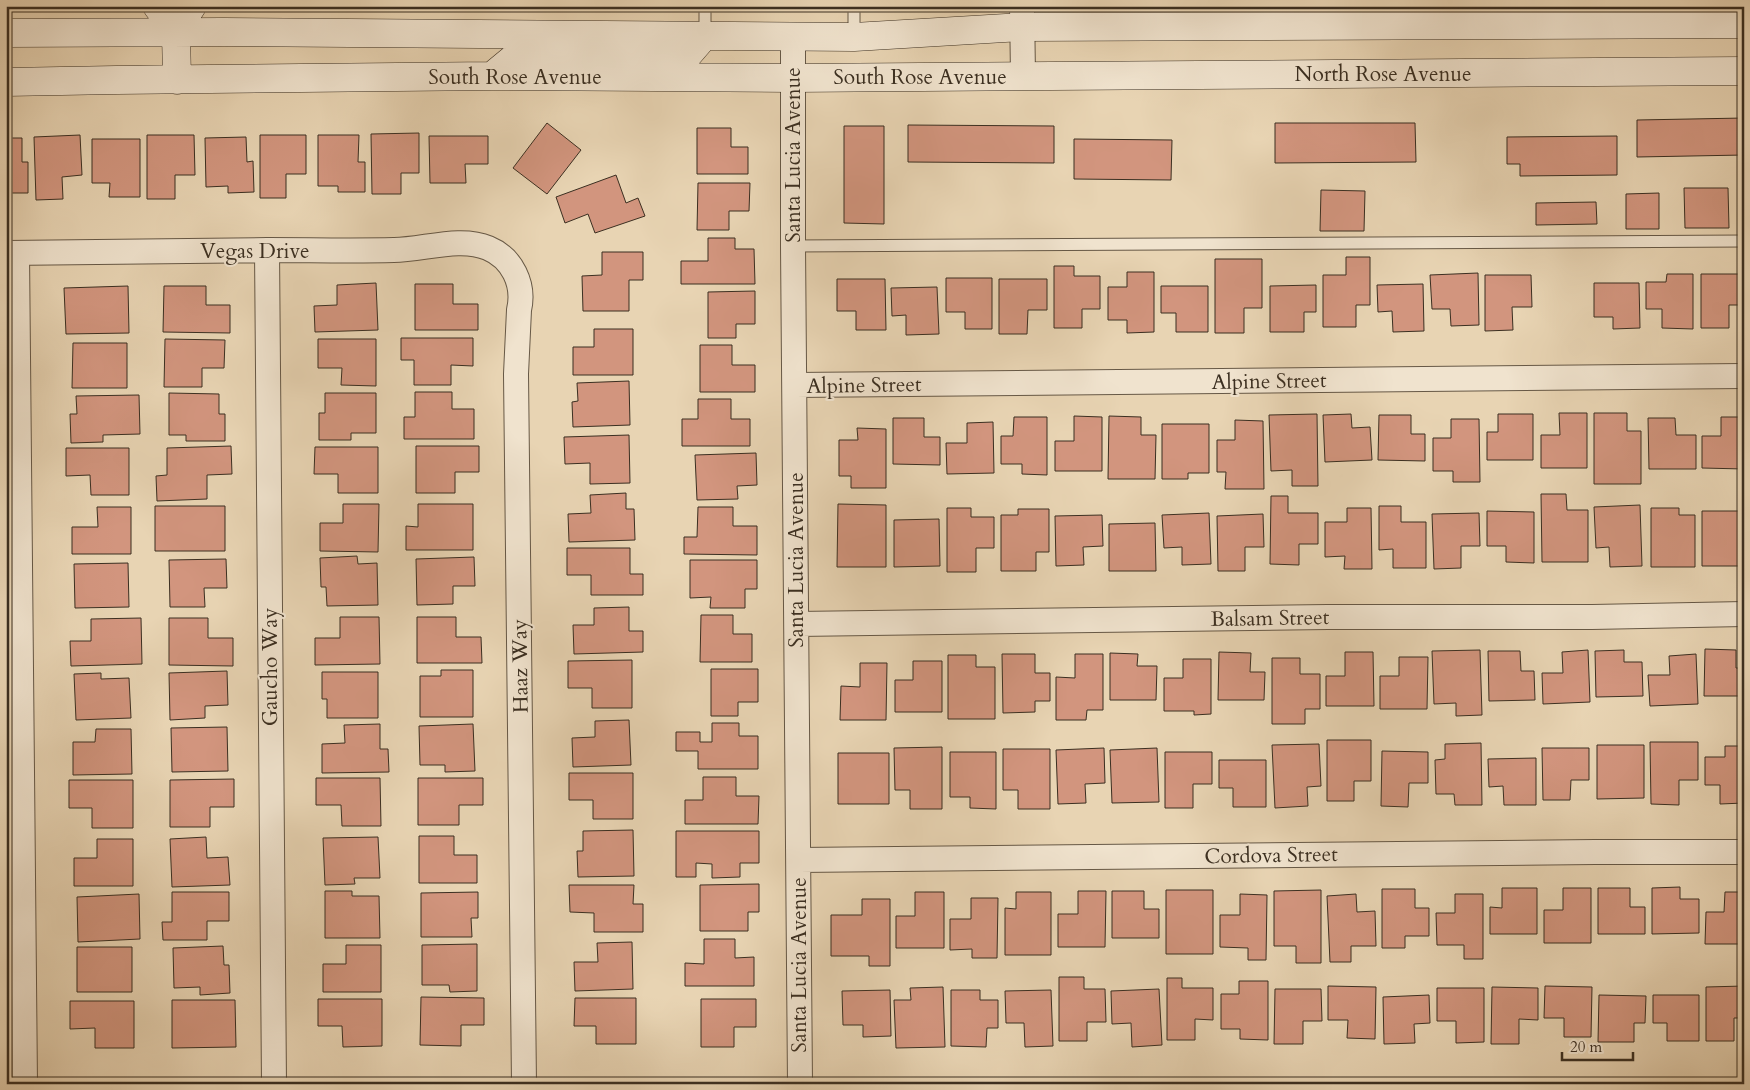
<svg xmlns="http://www.w3.org/2000/svg" width="1750" height="1090" font-family="Cardo,serif">
<rect width="100%" height="100%" fill="#e8d4b3"/>
<filter id="stains"><feTurbulence type="fractalNoise" baseFrequency=".004" numOctaves="4"/><feColorMatrix values="0 0 0 0 .2 0 0 0 0 .09 0 0 0 0 .02 0 0 0 .5 -.17"/></filter>
<radialGradient id="worn" r=".72"><stop offset=".6" stop-color="#630" stop-opacity="0"/><stop offset="1" stop-color="#630" stop-opacity=".3"/></radialGradient>
<path fill="#d2957e" stroke="#3b2f21" d="M1744,118v37l-107,2v-37z
M547,123l34,27 -34,44 -34,-26z
M1275,123h140l1,39 -141,1z
M908,125l146,1v37l-146,-1z
M844,126h40v98l-40,-1z
M697,128h34v19h17v27h-51z
M419,133v40h-18v21h-29l-1,-60z
M80,135l2,40 -20,2 1,22 -27,1 -2,-63z
M147,135h47l1,40h-20v24h-28z
M260,135h46v39h-20v24h-26z
M318,135h41l-1,27h7v30h-27v-6h-20z
M429,136h59v28h-23l1,19h-36z
M1617,136v39l-97,1v-12h-13v-27z
M246,137l1,25 6,-1 1,31 -26,1v-7l-22,1 -1,-49z
M6,138h16v24h6v31h-22z
M92,139h48v58h-31l1,-14h-18z
M1074,139l98,1 -1,40 -97,-1z
M616,175l10,28 12,-5 7,18 -50,17 -7,-19 -23,9 -9,-26z
M698,183h52l-1,28h-20v19h-32z
M1684,188h44l1,40h-44z
M1321,190l44,1 -1,40h-44z
M1659,193v36h-33v-35z
M1596,202l1,22 -61,1v-22z
M708,238h27v11h19l1,35h-74v-23h27z
M602,252h41v28h-14v31h-46l-1,-35 20,-1z
M1346,257h24v48h-14v22h-33v-52h23z
M1215,259h47v49h-18v25h-29z
M1054,266h20v10h26v33h-18v19h-28z
M1127,272h27v60l-27,1v-13h-19v-33h19z
M1478,273l1,52 -28,1 -1,-17h-18l-2,-34z
M1667,274h26v55l-31,-1v-19h-16v-27h20z
M1701,274h43v31h-15v23h-28z
M1485,275h46l1,32h-20l1,23 -28,1z
M946,278h46v51h-27v-17h-19z
M837,279h48l1,51h-30v-19h-19z
M999,279h48v31h-19l-1,24h-28z
M376,283l2,47 -63,2 -1,-26 23,-1v-20z
M1594,283h45l1,45 -27,1v-12h-19z
M415,284h38v20h25v26h-63z
M1423,284l1,47 -31,1 -1,-21 -14,1 -1,-27z
M1316,285v27h-12v20h-34v-46z
M128,286l1,47 -63,1 -2,-46z
M164,286h42v19h24v28l-67,-1z
M1161,286h47v46h-32v-19h-15z
M937,287l2,47 -33,1v-20l-14,1 -1,-28z
M755,291v33h-19v14h-28v-46z
M594,329h39v46h-60v-28h21z
M401,338h72v28l-22,-1v20h-37v-25h-13z
M165,339l60,1 -1,28h-22v19h-38z
M318,339h58v47l-35,-1 1,-17h-24z
M73,343h54v45h-55z
M700,345h32v20h23v27h-55z
M629,381l1,44 -57,2 -1,-25 6,-1 -1,-18z
M415,392h37v17h22v30h-70v-22h11z
M169,393l50,1v20h6v27h-39v-6h-17z
M325,393h51v40h-25v7h-32v-27h6z
M139,395l1,39 -37,1v7l-32,1 -1,-29h7l-1,-18z
M698,399h33v20h19v27h-68v-27h16z
M1559,413h28v55h-46v-33h19z
M1594,413h33v18h14v53h-47z
M1317,414l1,72h-26v-16l-21,1 -2,-56z
M1351,414l1,14 18,-1 2,33 -47,2 -2,-47z
M1498,414h35v46h-46v-28h11z
M1379,415h32v19h14v27l-47,-1z
M1074,416l28,1v54h-47v-30h19z
M1109,416l32,1v18h15l-1,44h-47z
M1014,417h33v58l-25,-1v-10h-21v-28h12z
M1721,417h23v52l-42,-1v-32h19z
M893,418h31v19h16v28l-47,-1z
M1648,418h27l1,17h20v34h-47z
M1451,419h28l1,63h-27v-11h-20v-33h18z
M1235,420l28,1 1,68h-39l1,-17h-9v-32h18z
M993,422l1,51 -47,1 -1,-31h21v-20z
M1162,424h47v49h-21v6h-26z
M857,428l29,1v59h-35v-12h-12v-36h19z
M629,435l1,48 -40,1v-21l-25,1 -1,-27z
M231,446l1,28 -25,1v24l-50,2 -1,-25 11,-1v-27z
M416,446h63v26h-24v21h-39z
M315,447h63v46h-40v-19h-24z
M66,448h63v47h-38l-1,-20 -24,1z
M756,453l1,32 -20,1 1,13 -41,1 -2,-45z
M626,493v16h8l1,31 -66,2 -1,-28 23,-1 -1,-18z
M1541,494h25l1,16h21v52h-46z
M1271,496h17v17h30v31h-19v21l-29,-1z
M343,504h36l-1,48 -58,-1v-28h23z
M418,504h55v46h-67v-24l12,1z
M838,504l48,1v62h-49z
M1640,505l2,61 -32,1 -1,-20 -13,1 -2,-41z
M155,506h70v45h-70z
M1379,506h22v16h25v46h-33v-19l-14,1z
M97,507h34v47h-59v-27h26z
M698,507h35v19h24v29l-73,-1v-17h13z
M947,508h24v9h23v31h-18v24h-29z
M1347,508h24l1,61h-28l1,-13 -20,1v-35h22z
M1651,508h28v7h16v52h-44z
M1018,509h31v43h-13v19h-35v-56h17z
M1487,511l47,1v51l-28,-1v-16h-19z
M1702,511h42v55h-42z
M1209,513l2,51 -29,1v-18l-18,1 -2,-33z
M1479,513l1,33h-19v22l-27,1 -2,-55z
M1263,514l1,33h-19v24h-27l-1,-55z
M1102,515l1,31 -20,1 1,18 -28,1 -1,-50z
M939,519l1,47 -46,1v-47z
M1155,523l1,48h-47v-47z
M567,548h63v26h13v21h-52v-20h-24z
M357,556l1,8 19,-1 1,42 -51,1 -1,-19h-5l-1,-29z
M474,557l1,29h-22v18l-36,1 -1,-46z
M226,559l1,29h-23l1,19h-35l-1,-47z
M690,560h67v29h-12v19h-35l1,-11 -21,1z
M128,563l1,44 -54,1 -1,-44z
M629,607v24h14v21l-69,2 -1,-29h21v-17z
M701,615h32v19h19v28h-52z
M340,617h39l1,47 -65,1v-27h25z
M417,617h39v20h25l1,26h-65z
M141,618l1,46 -71,2 -1,-25h21v-22z
M169,618h39v20h25v28l-64,-1z
M1705,649l31,1v18h8v28h-40z
M1480,650l2,65 -26,1v-13l-22,1 -2,-53z
M1588,650l2,52 -47,2 -1,-31h21l-1,-21z
M1624,650v12h18l1,34 -47,1 -1,-46z
M1488,651h32l1,20h13l1,29 -46,1z
M1219,652l32,1 -1,19h15l-1,28h-46z
M1345,652h28l1,54h-48v-30h19z
M1110,653l28,1 -1,12h20l-1,34h-46z
M1002,654h33v19h15v28h-15v11l-32,1z
M1075,654h28v56h-16l-1,10h-30v-43l19,1z
M1696,654l2,50 -48,2 -2,-31h22l-1,-19z
M948,655h28v12h19v52h-47z
M1399,657h29l-1,52h-47v-33h19z
M1272,658h28v16h20v35h-15v15h-33z
M1183,659h28v55l-17,1v-4h-30v-33h19z
M632,660v48h-40v-20h-24v-27z
M913,661h29v51h-47v-32h18z
M860,663h27l-1,57h-46l1,-34 19,1z
M711,669h47v33h-20v14h-27z
M441,670h32v47h-53v-41h21z
M227,671l1,34 -23,1v12l-35,2 -1,-47z
M322,672h56v46h-51v-19h-5z
M101,673v6l28,-1 2,40 -55,2 -2,-46z
M629,720l2,45 -58,2 -1,-29 23,-1v-16z
M712,723h27v13h19v33h-60v-18h-22v-19h24v10h12z
M380,724v25h8l1,23 -67,1v-29l23,-1 -1,-18z
M473,724l2,47 -30,1v-7h-25l-1,-39z
M227,727l1,44 -56,1 -1,-44z
M96,729h35l1,45 -59,1v-33h22z
M1327,740h44v41h-17v20h-27z
M1650,742h48v38h-19v25l-28,-1z
M1481,743l1,62h-27l-1,-11h-18l-1,-34 10,-1v-15z
M1319,744l2,42 -14,1 1,19 -33,2 -3,-63z
M1597,745h47v53l-47,1z
M1725,746h19v57l-24,1v-19h-15v-28h20z
M942,747v62h-32v-19h-15l-1,-42z
M1104,748l1,35 -20,1 1,19 -28,1 -2,-54z
M1157,748l2,54 -47,1 -2,-53z
M1542,748h47v32h-18l-1,20h-27z
M1003,749h47v60h-32v-19h-15z
M1382,751l46,1v31h-19l-1,24 -27,-1z
M950,752h46v57l-26,-1v-11h-20z
M1165,752h47v32h-19v24h-28z
M838,753h51v51h-51z
M1536,758v47h-32l-1,-19 -14,1 -1,-28z
M1219,760h47v47h-33v-19h-14z
M569,773h64v46h-40v-19h-24z
M703,777h33v19h23l-1,28h-73v-24h18z
M316,778h64l1,48h-39l-1,-21h-25z
M418,778h65v27h-24v20h-41z
M234,779v28h-24v20h-40v-47z
M69,780h64v48h-41v-20h-23z
M633,830l1,46 -56,1 -1,-26h6v-20z
M676,831h83v32h-19v14l-28,1v-14l-16,-1v14h-20z
M419,836h35v19h23v28h-58z
M206,837l1,21 21,-1 2,28 -58,2 -2,-48z
M378,837l2,41h-26l1,6 -30,1 -2,-47z
M97,839h36v47h-59v-28h23z
M759,884v28h-11v19h-48v-46z
M569,885h65l-1,19h10v28h-49v-19l-24,-1z
M1680,887v12h19v34l-47,1v-46z
M1502,888h35v46h-47v-27l12,1z
M1563,888h28v55h-47v-33h19z
M1598,888h32v19h15v27h-47z
M1382,889h33v19h14v28h-24v12h-23z
M1166,890h47v64h-47z
M1321,890v73h-25v-17h-22v-55z
M325,891h27v5h27l1,42h-55z
M1078,891h28l-1,56h-47v-33h20z
M1112,891h32v18h15v29h-47z
M172,892h57v29h-22v19h-44l-1,-18h10z
M478,892v26h-7l1,19h-51v-44z
M915,892h29v56h-48v-32h19z
M1016,892h35v63h-46v-47l11,1z
M1725,892h19v52h-39l1,-32h18z
M139,894l1,45 -62,3 -1,-45z
M1240,894l27,1 -1,65h-18v-12l-28,-1v-32h20z
M1356,894l1,18 18,-1 1,35h-25v16h-21l-3,-66z
M1455,894h28v65h-19v-14h-27l-1,-32h19z
M971,898h27l-1,60h-25v-9l-22,1v-31h21z
M862,899h28v67h-21v-10h-38v-41h31z
M704,939h31v19l19,-1v29h-69v-23l19,1z
M632,942l1,47 -58,2 -1,-29h24l-1,-19z
M477,944v47l-27,1 -1,-7h-27v-40z
M346,945h35v47h-58v-28h23z
M223,946l1,19h5l1,28 -30,2v-8l-26,1 -1,-40z
M77,947h55v45h-55z
M1059,977h25v12h21l1,33h-19v19h-28z
M1167,978h15v10h31v32l-18,-1v21h-28z
M1239,981h29v59l-28,-1v-10h-19v-35h18z
M1328,986l48,1 -1,52 -28,-1 1,-18h-20z
M1545,986l47,1 -1,50h-27v-19h-20z
M1744,986v32h-10v23h-28v-54z
M943,987l2,60 -49,1 -2,-48h17l-1,-12z
M1492,987l46,1v32l-19,-1v25h-28z
M1437,988h47v54l-28,1v-22h-19z
M1159,989l3,56 -30,2 -1,-24 -19,1 -1,-33z
M1275,989h46l1,32h-19v23h-29z
M890,990l1,46 -28,1v-12h-20l-1,-34z
M951,990h29v10h18v28h-11l-1,19 -35,-1z
M1051,990l2,56 -28,1 -1,-24h-18l-1,-32z
M1429,995l1,28 -16,1 1,19 -31,1 -1,-47z
M1599,995l47,1 -1,27h-11v19h-36z
M1653,995h46v46h-32v-18h-14z
M421,997l63,1v27h-23v21l-41,-1z
M575,998h61v46h-40v-18h-22z
M318,999h64v47l-39,1 -1,-21h-24z
M701,999h55v28h-22v20h-33z
M172,1000h63l1,47 -64,1z
M70,1001h64v47h-39v-20l-25,1z"/>
<g fill="none" stroke-linecap="round" stroke-linejoin="round">
<defs>
<path id="lane" d="M705,6v29
M854,6v31
M793,246l951,-5"/>
<path id="street" d="M1022,6l1,70
M793,36v210l7,838
M267,250l7,834
M6,253c88,-1 175,-2 262,-3 42,0 84,1 126,0 29,0 66,-14 94,-2 24,10 37,36 31,62l-3,64 8,710
M17,253l8,831
M795,385l949,-9
M797,624l531,-7h264l152,-3
M799,860l796,-8h149"/>
<path id="secondary" d="M157,6l19,25
M176,31l1,49
M176,31l16,-25
M6,33l218,-1 630,5 168,-10 722,-3
M492,76l23,-19h171l19,-22
M6,82l110,-2 376,-4 300,2 952,-7"/>
</defs>
<use href="#lane" stroke="#665846" stroke-width="13"/>
<use href="#street" stroke="#665846" stroke-width="26"/>
<use href="#secondary" stroke="#3b2f21" stroke-width="29"/>
<use href="#lane" stroke="#f0e3ce" stroke-width="11"/>
<use href="#street" stroke="#f0e3ce" stroke-width="24"/>
<use href="#secondary" stroke="#f0e3ce" stroke-width="28"/>
</g>
<g text-anchor="middle" stroke-width="4" stroke-linejoin="round" paint-order="stroke">
<g font-size="21" fill="#3b2f21" stroke="#f0e3ce">
<text x="1383" y="81">North Rose Avenue</text>
<text x="515" y="84">South Rose Avenue</text>
<text x="920" y="84">South Rose Avenue</text>
<text transform="translate(793 155) rotate(-90)" y="7">Santa Lucia Avenue</text>
<text x="255" y="258">Vegas Drive</text>
<text transform="translate(1269 381) rotate(-1)" y="7">Alpine Street</text>
<text transform="translate(864 385) rotate(-1)" y="7">Alpine Street</text>
<text transform="translate(796 560) rotate(-90)" y="7">Santa Lucia Avenue</text>
<text transform="translate(1270 618) rotate(-1)" y="7">Balsam Street</text>
<text transform="translate(520 666) rotate(-91)" y="7">Haaz Way</text>
<text transform="translate(270 667) rotate(-90)" y="7">Gaucho Way</text>
<text transform="translate(1271 855) rotate(-1)" y="7">Cordova Street</text>
<text transform="translate(799 965) rotate(-90)" y="7">Santa Lucia Avenue</text>
</g>
</g>
<rect width="1750" height="1090" fill="none" stroke="#e8d4b3" stroke-width="25"/>
<rect x="8" y="8" width="1735" height="1075" fill="none" stroke="#3b2f21" stroke-width="2.5"/>
<rect x="12" y="12" width="1725" height="1065" fill="none" stroke="#3b2f21"/>
<path d="M1562 1052v8h71v-8" fill="none" stroke="#3b2f21" stroke-width="2.5"/>
<text x="1570" y="1052" font-size="15" fill="#3b2f21" stroke="#f0e3ce" stroke-width="4" paint-order="stroke">20 m</text>
<rect width="100%" height="100%" filter="url(#stains)"/>
<rect width="100%" height="100%" fill="url(#worn)"/>
</svg>
